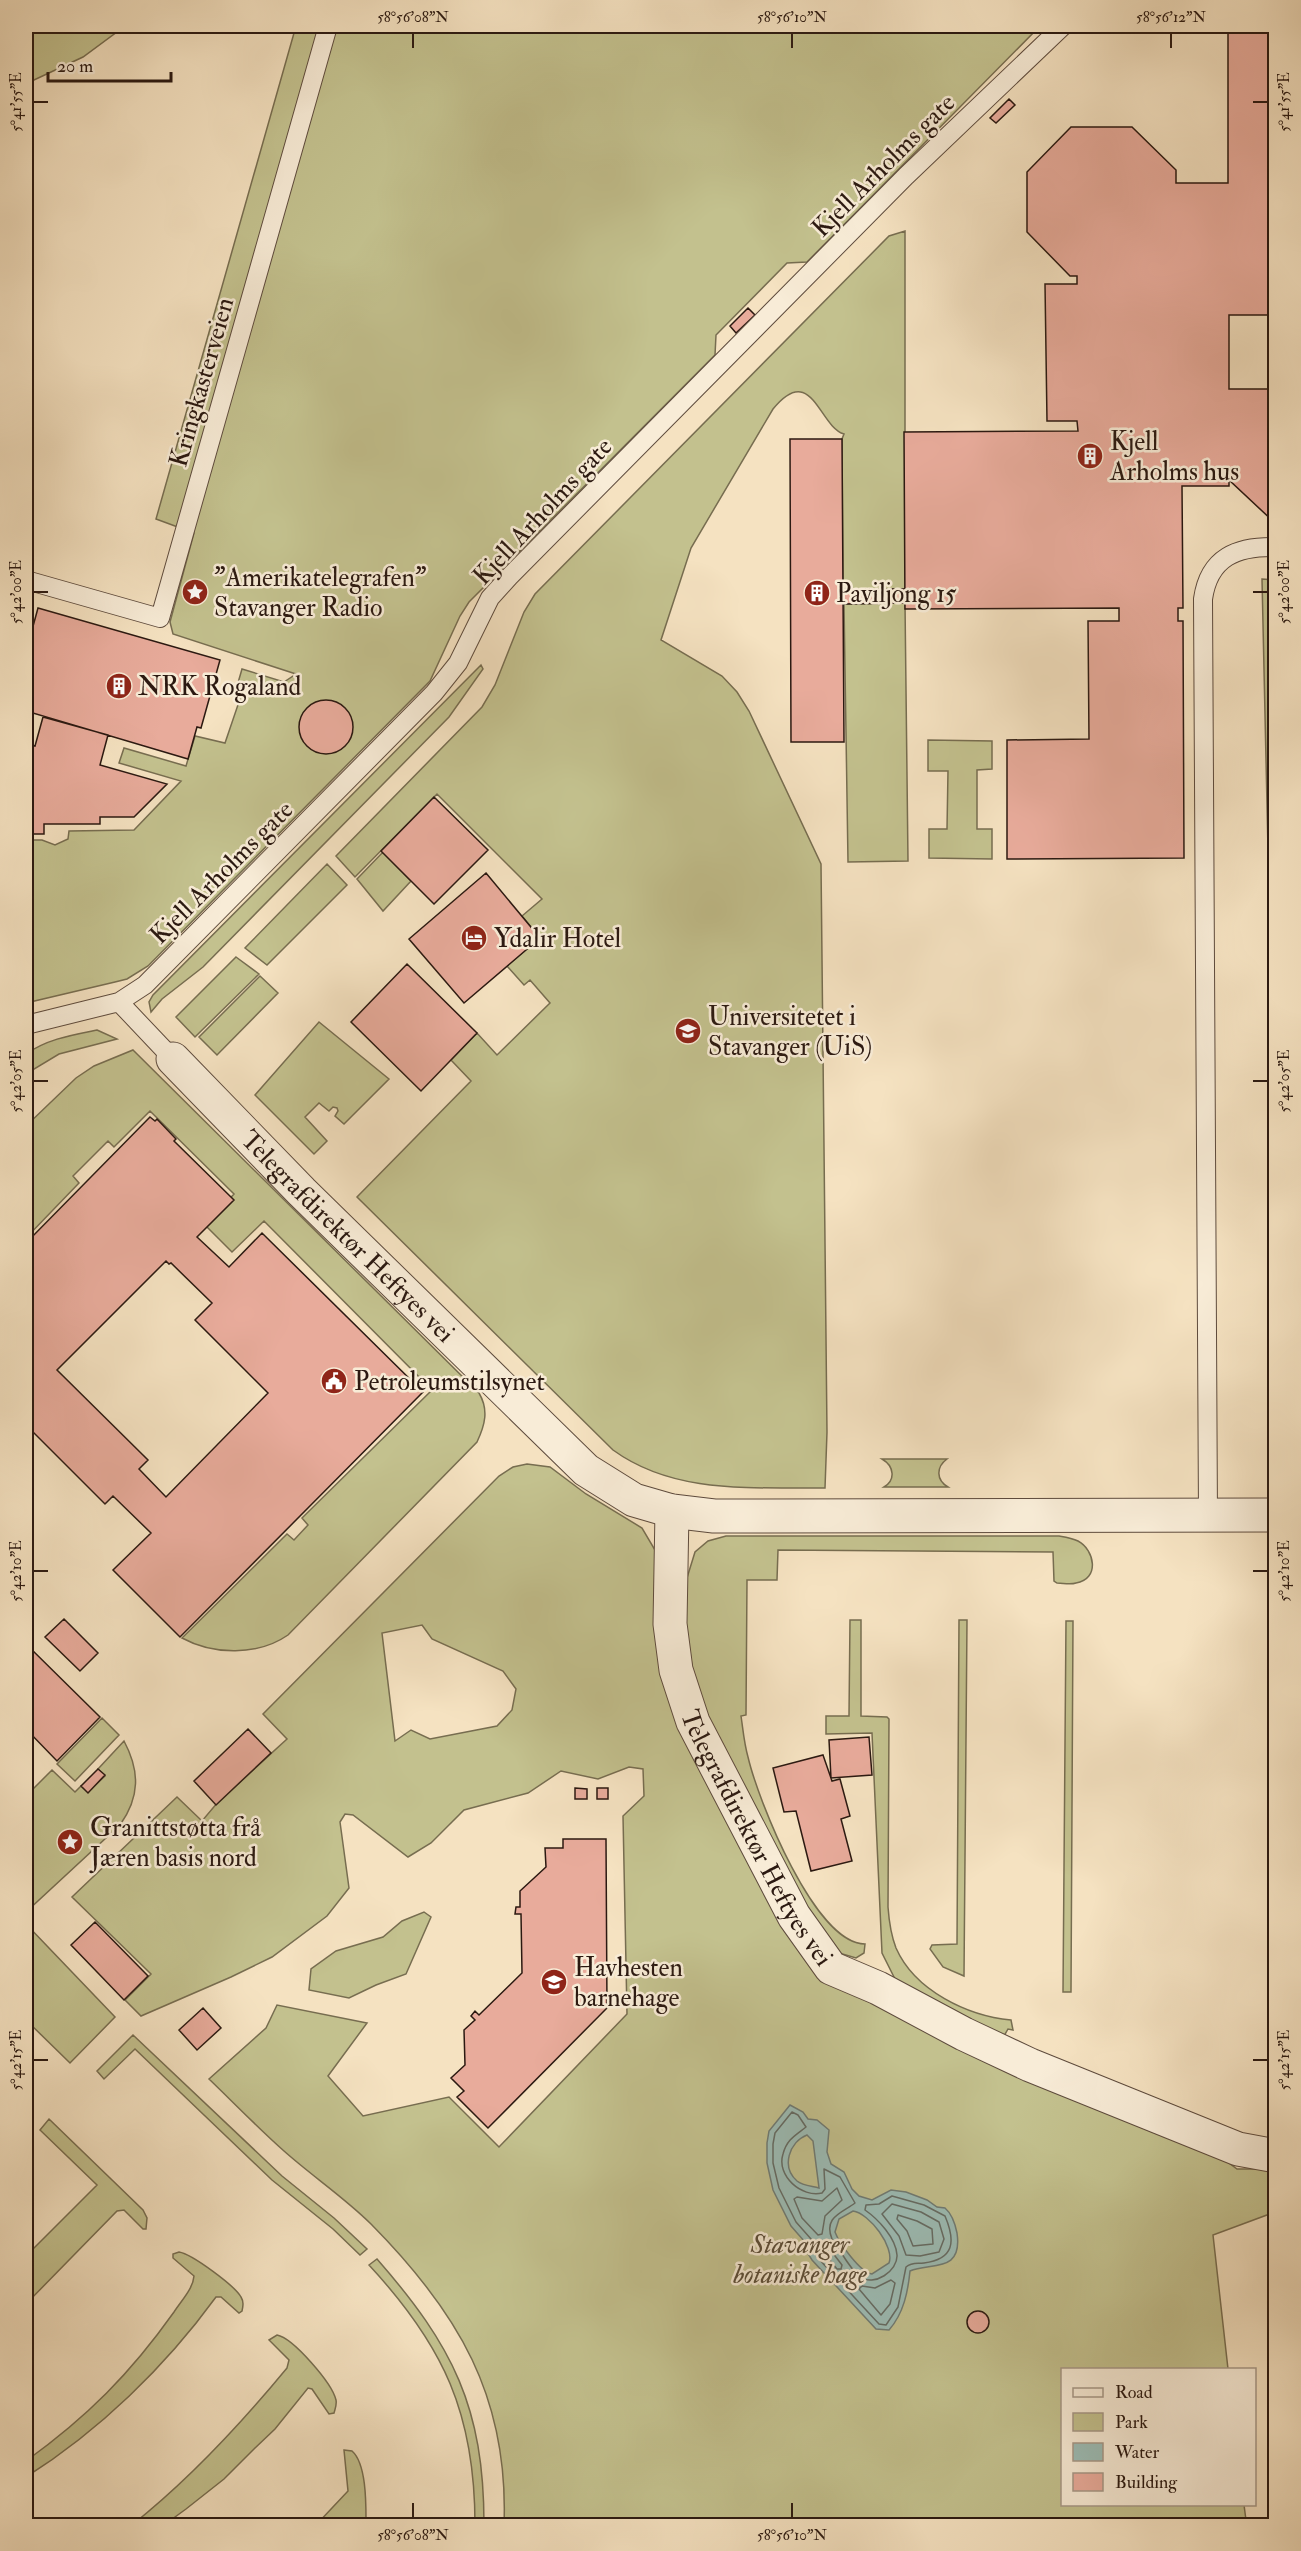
<svg xmlns="http://www.w3.org/2000/svg" width="1301" height="2551" font-family="'IM FELL Double Pica',serif">
<rect width="100%" height="100%" fill="#f5e2c1"/>
<filter id="stains"><feTurbulence type="fractalNoise" baseFrequency=".00333" numOctaves="4"/><feColorMatrix values="0 0 0 0 .2 0 0 0 0 .09 0 0 0 0 .02 0 0 0 .5 -.17"/></filter>
<radialGradient id="worn" r=".72"><stop offset=".6" stop-color="#630" stop-opacity="0"/><stop offset="1" stop-color="#630" stop-opacity=".3"/></radialGradient>
<path fill="#c3c18e" stroke="#776d50" stroke-width="1.5" fill-rule="evenodd" d="M26,26h99l-42,31 -49,23 -8,2z
M296,26h744l-233,236 -20,1 -71,72 -1,20 -246,247 -9,14 -30,65 -282,285 -21,13 -12,3 -89,21v-163h16l13,5 13,-6 1,-8 65,-1 47,-49 -62,-18 5,-15 62,18 9,-30 30,7 16,-47 -6,-3 7,-24 42,13 12,-8 -123,-40 -3,-12 24,-89 -38,-14z
M905,231v358h-62l-1,-150 2,-5c-25,-7 -32,-73 -71,-25l-82,139 -30,92 61,36 15,16 12,19 72,153 6,568 -2,56c-72,-1 -150,7 -212,-38l-256,-253 114,-116 -20,-21 26,-27 20,22 53,-52 -20,-23 -6,5 -17,-19 33,-28 -18,-22 20,-17 -105,-105 -82,83 -19,-21 146,-149 13,-22 29,-73 11,-18 354,-358z
M1262,579l13,1v541h-1z
M905,603l3,258 -60,1 -4,-258z
M481,665l2,4 -34,48 -246,250 -41,32 -11,13 -2,-10 4,-7z
M928,740l64,1v28l-15,1v59h15v30l-63,-1v-29h18l1,-58h-20z
M383,852l28,29 -28,30 -26,-32z
M327,864l20,21 -80,80 -22,-17z
M236,957l23,17 -64,63 -19,-20z
M260,976l18,17 -61,62 -18,-18z
M319,1022l70,57 -45,45 -9,-8 3,-5 -1,-3 -4,-1 -4,4 -10,-8 -14,14 22,24 -13,13 -59,-59z
M97,1030l20,9 -58,15 -33,20v-20c21,-15 46,-19 71,-24z
M133,1050l346,343c10,17 6,32 -2,49l-189,193c-30,21 -75,20 -106,3l105,-104 7,6 14,-15 -6,-7 130,-128 -168,-169 -32,31 -27,-27 29,-31 -84,-83 -36,36 -6,-6 -35,35 6,7 -53,55v-112l50,-48 18,-12z
M882,1459h65c-11,8 -11,21 1,28h-64c12,-7 10,-21 -2,-28z
M527,1464l23,3 36,27 56,34 13,22 5,28v27l145,344 401,197 31,23h38v43l-62,23 15,134 -166,1v134l182,1 2,15 29,-3v8h-771c5,-128 -46,-213 -133,-301 -26,-26 -59,-48 -87,-73 -26,-23 -50,-48 -75,-72l57,-51 11,-23 90,18 -39,53 35,40 86,-19 50,50 128,-133 -4,-198 21,-20 -1,-27 -14,-2 -31,12 -37,-8 -33,22 -64,17 -33,33 -23,14 -55,-42 -8,-1 -5,8 9,66 -22,28 -55,41 -41,20 -90,39 -16,-16 26,-26 -79,-77 105,-100 25,24 16,-19 69,-63 -24,-25 236,-238 14,-9zM422,1625l10,14 71,32 13,18 -4,21 -15,16 -67,13 -19,-9 -16,11 -13,-108z
M726,1536h333c6,1 13,2 19,5 17,9 22,38 -2,42 -6,2 -13,0 -19,0l-3,-2 -1,-29 -275,-2 -1,30h-30l-1,135 -5,1c2,13 3,27 7,41 10,43 67,187 117,187l-1,9 -8,5 -17,-5 -19,-19 -123,-231 -15,-109 13,-42 13,-11z
M850,1620h11v96l26,1 2,2 -1,188c1,14 3,28 8,41 19,43 72,68 115,72l2,10 -5,-1 -8,14 -104,-62 -14,-28 -10,-220 -46,1v-18h23z
M959,1620h8l-3,356 -21,-9 -13,-18 2,-4 25,-1z
M1066,1621h7l-2,371h-8z
M102,1718l17,17 -44,46 -18,-17z
M124,1741c16,30 16,56 -4,84l-94,87v-116l26,-26 23,22 6,-6 7,6 17,-16 -7,-7z
M424,1912l7,5 -25,57 -30,11 -27,13 -40,-8 2,-21 25,-18 47,-14 19,-16z
M26,1924l89,93 -45,46 -44,-43z
M133,2035l149,141 52,42 33,31 -7,6 -27,-26 -61,-49 -137,-131 -31,30 -7,-8z
M49,2119l94,91 4,8 -1,11h-3l-19,-19 -7,1 -91,93v-48l71,-71 -57,-55z
M179,2252c13,2 56,34 62,45 3,5 2,9 1,14l-3,2 -18,-16h-5c-51,70 -117,134 -190,180v-16c61,-44 104,-87 148,-149 7,-11 19,-23 20,-36l-21,-18v-4z
M377,2259c76,87 107,148 107,266h-9c0,-111 -31,-179 -106,-260z
M277,2335c16,3 55,48 59,65 1,5 -1,9 -2,13l-5,1 -17,-25 -4,-1 -33,41 -21,20 -30,30 -38,30 -22,16h-32c58,-46 108,-100 155,-157l2,-8 -20,-20z
M344,2450l8,1c15,13 14,56 14,74h-50l32,-34z"/>
<path fill="#9cbdb6" stroke="#6f7b74" stroke-width="1.5" fill-rule="evenodd" d="M790,2105l13,7 5,7 9,1 12,10 -2,22 4,12 13,8 8,17 7,7 13,4 19,-10 15,2 21,8 10,7 8,1c7,6 10,15 12,25 6,41 -27,29 -47,38 -2,20 -6,42 -21,59l-13,-1 -64,-69 -5,-8 -2,-10 -14,-16 -18,-36 -6,-27v-20l2,-12zM807,2135l6,6 6,47c-7,-2 -16,-2 -22,-7 -16,-14 -8,-39 10,-46zM853,2211c16,2 42,36 36,52l-17,11c-11,-1 -33,-31 -37,-42l4,-13z"/>
<g fill="none" stroke-linecap="round" stroke-linejoin="round">
<path stroke="#646b64" stroke-width="1.5" d="M792,2112l6,3 8,12c-10,8 -19,12 -23,27 -7,22 19,44 39,39l3,-4 -1,-20 16,8 15,26c-13,10 -32,14 -23,36 9,12 17,29 28,38 14,10 38,-6 37,-22 -1,-17 -19,-36 -32,-45l1,-5 13,-1 13,-8 32,9 21,11c11,26 9,43 -21,47 -7,1 -12,-1 -18,4l-8,40 -12,18 -7,-1 -62,-67 -6,-18 -15,-17 -17,-34 -6,-25v-19l2,-11z
M837,2188l5,12 -17,16 -3,18 -4,1 -16,-17 -8,-19 3,-2 25,4z
M892,2204l29,8 18,10 5,17 -5,13 -19,4 -14,-1 -7,-19 -17,-22z
M898,2215l19,6 15,8 1,15 -20,2 -6,-15 -10,-12z
M822,2243h3l17,22 -1,4h-4l-17,-21z
M891,2280l4,3 -5,21 -9,11 -22,-26 3,-3 13,2z"/>
</g>
<path fill="#e8ab9b" stroke="#2b1911" stroke-width="1.5" fill-rule="evenodd" d="M1228,26h48v289h-47v74h47v135l-47,-44v6h-47l1,122h-5v13h5l1,237 -177,1v-119l82,-1 -1,-118h31v-13l-214,1 -1,-177 174,-1 -1,-10h-30l-2,-137h32v-8h-7l-43,-44v-60l44,-45h61l44,43v13h52z
M1009,99l6,6 -19,18 -6,-5z
M748,308l7,7 -19,18 -6,-7z
M790,439h52l2,303h-53z
M843,589h62v14l-61,1z
M38,608l182,52 -19,68 -4,-1 -9,32 -162,-48v-59z
M299 727a27 27 0 1 1 54 0a27 27 0 1 1-54 0Z
M43,717l65,18 -8,30 67,19 -33,33h-34v7h-56v10h-18v-90l9,2z
M434,797l54,53 -54,54 -53,-53z
M486,873l54,65 -76,65 -55,-64z
M407,964l70,69 -56,58 -70,-69z
M150,1117l5,4 2,-2 19,20 -2,2 60,59 -37,37 32,30 33,-34 161,159 -243,245 -67,-67 38,-37 -38,-37 -8,8 -79,-79v-182zM166,1261l3,3 2,-1 41,40 -17,17 73,73 -102,104 -27,-28 9,-9 -91,-90z
M64,1619l34,34 -18,18 -35,-34z
M26,1644l74,73 -43,44 -31,-32z
M248,1729l23,24 -55,52 -22,-24z
M869,1737l3,38 -41,3 -2,-38z
M823,1755l9,26 8,-2 10,37 -9,3 11,42 -41,10 -15,-60 -12,1 -11,-44z
M98,1769l7,6 -17,18 -7,-7z
M575,1788l12,1v10h-12z
M597,1788h11v11h-11z
M563,1839h43l1,169 -119,120 -31,-31 7,-6 -13,-13 14,-13 -1,-35 11,-10 -4,-4 4,-5 4,4 43,-42 -1,-59h-6l1,-7h4v-16l26,-24 -1,-19h18z
M95,1922l53,54 -24,24 -53,-55z
M203,2008l18,20 -24,22 -18,-20z
M967 2322a11 11 0 1 1 22 0a11 11 0 1 1-22 0Z"/>
<g fill="none" stroke-linecap="round" stroke-linejoin="round">
<defs>
<path id="service" d="M26,580l134,38 168,-592
M119,1002l54,57
M26,1025l93,-23 26,-17 289,-292 24,-30 32,-65 19,-21 397,-401 157,-150
M1208,1516l-5,-917c6,-42 34,-53 73,-52"/>
<g id="minor">
<path id="s1" d="M173,1059l129,133 284,278 48,30 38,11 42,5 562,-1"/>
<path id="s2" d="M672,1511l-2,113 6,46 17,52 101,194 37,52 47,20 86,46 66,31 208,84 38,7"/>
</g>
</defs>
<use href="#service" stroke="#5e4b3d" stroke-width="20"/>
<use href="#minor" stroke="#5e4b3d" stroke-width="35"/>
<use href="#service" stroke="#f8ecd7" stroke-width="18"/>
<use href="#minor" stroke="#f8ecd7" stroke-width="33"/>
</g>
<path fill="none" stroke="#2b1911" stroke-width="2" d="M413,33v15M792,33v15M1171,33v15M33,102h15M1253,102h15M33,592h15M1253,592h15M33,1081h15M1253,1081h15M33,1571h15M1253,1571h15M33,2060h15M1253,2060h15M413,2503v15M792,2503v15"/>
<defs>
<symbol id="building-disc" viewBox="-11 -11 22 22"><circle r="9.5" fill="#8f2418" stroke="#f8ecd7"/><path d="M-4-6H4V6H1V3H-1V6H-4ZM-2.5-4.3h1.7v1.8h-1.7ZM.8-4.3h1.7v1.8H.8ZM-2.5-1h1.7V.8h-1.7ZM.8-1h1.7V.8H.8Z" fill="#fff"/></symbol>
<symbol id="sight-disc" viewBox="-11 -11 22 22"><circle r="9.5" fill="#8f2418" stroke="#f8ecd7"/><path d="M0-6L1.8-2.2L6-1.7L2.9 1.2L3.7 5.4L0 3.3L-3.7 5.4L-2.9 1.2L-6-1.7L-1.8-2.2Z" fill="#fff"/></symbol>
<symbol id="hotel-disc" viewBox="-11 -11 22 22"><circle r="9.5" fill="#8f2418" stroke="#f8ecd7"/><path d="M-6-4.5h1.5V1H6V5H4.5V3h-9V5H-6ZM-4 0a1.8 1.8 0 1 1 3.6 0ZM.5 0V-2.5h3Q6-2.5 6 0Z" fill="#fff"/></symbol>
<symbol id="university-disc" viewBox="-11 -11 22 22"><circle r="9.5" fill="#8f2418" stroke="#f8ecd7"/><path d="M0-5L7-2L0 1L-7-2ZM-4 1L0 2.5L4 1V4Q0 6-4 4Z" fill="#fff"/></symbol>
<symbol id="civic-disc" viewBox="-11 -11 22 22"><circle r="9.5" fill="#8f2418" stroke="#f8ecd7"/><path d="M-.6-6.5H3V-4.5H.6V-3L4-1V1h2V6H-6V1h2V-1L-.6-3ZM-1.2 2.5V6h2.4V2.5Z" fill="#fff"/></symbol>
<symbol id="school-disc" viewBox="-11 -11 22 22"><circle r="9.5" fill="#8f2418" stroke="#f8ecd7"/><path d="M0-5L7-2L0 1L-7-2ZM-4 1L0 2.5L4 1V4Q0 6-4 4Z" fill="#fff"/></symbol>
</defs>
<g fill-rule="evenodd">
<use href="#building-disc" x="1075" y="441" width="30" height="30"/>
<use href="#sight-disc" x="180" y="577" width="30" height="30"/>
<use href="#building-disc" x="802" y="578" width="30" height="30"/>
<use href="#building-disc" x="104" y="671" width="30" height="30"/>
<use href="#hotel-disc" x="459" y="923" width="30" height="30"/>
<use href="#university-disc" x="673" y="1016" width="30" height="30"/>
<use href="#civic-disc" x="319" y="1366" width="30" height="30"/>
<use href="#sight-disc" x="55" y="1827" width="30" height="30"/>
<use href="#school-disc" x="539" y="1967" width="30" height="30"/>
</g>
<g text-anchor="middle" stroke-width="5" stroke-linejoin="round" paint-order="stroke">
<g font-size="26" fill="#2b1911" stroke="#f8ecd7">
<text transform="translate(883 165) rotate(-45)" y="9">Kjell Arholms gate</text>
<text transform="translate(201 382) rotate(-74)" y="9">Kringkasterveien</text>
<text transform="translate(542 511) rotate(-47)" y="9">Kjell Arholms gate</text>
<text transform="translate(221 872) rotate(-45)" y="9">Kjell Arholms gate</text>
<text dy="9" stroke="none"><textPath href="#s1" startOffset="249">Telegrafdirektør Heftyes vei</textPath></text>
<text dy="9" stroke="none"><textPath href="#s2" startOffset="346">Telegrafdirektør Heftyes vei</textPath></text>
</g>
<g font-size="26" fill="#2b1911" stroke="#f8ecd7" text-anchor="start">
<text x="1110" y="450">Kjell<tspan x="1110" dy="30">Arholms hus</tspan></text>
<text x="214" y="586">"Amerikatelegrafen"<tspan x="214" dy="30">Stavanger Radio</tspan></text>
<text x="836" y="602">Paviljong 15</text>
<text x="138" y="695">NRK Rogaland</text>
<text x="494" y="947">Ydalir Hotel</text>
<text x="708" y="1025">Universitetet i<tspan x="708" dy="30">Stavanger (UiS)</tspan></text>
<text x="354" y="1390">Petroleumstilsynet</text>
<text x="90" y="1836">Granittstøtta frå<tspan x="90" dy="30">Jæren basis nord</tspan></text>
<text x="574" y="1976">Havhesten<tspan x="574" dy="30">barnehage</tspan></text>
</g>
<g font-size="26" font-style="italic" fill="#594b36" stroke="#f8ecd7">
<text x="800" y="2253">Stavanger<tspan x="800" dy="30">botaniske hage</tspan></text>
</g>
</g>
<rect width="1301" height="2551" fill="none" stroke="#f5e2c1" stroke-width="66"/>
<rect x="1061" y="2368" width="195" height="138" fill="#f8ecd7" stroke="#a69888" stroke-width="1.5"/>
<rect x="1073" y="2388" width="30" height="9" fill="#f8ecd7" stroke="#a69888" stroke-width="1.5"/>
<text x="1115" y="2398" font-size="18" fill="#2b1911">Road</text>
<rect x="1073" y="2413" width="30" height="18" fill="#c3c18e" stroke="#a69888" stroke-width="1.5"/>
<text x="1115" y="2428" font-size="18" fill="#2b1911">Park</text>
<rect x="1073" y="2443" width="30" height="18" fill="#9cbdb6" stroke="#a69888" stroke-width="1.5"/>
<text x="1115" y="2458" font-size="18" fill="#2b1911">Water</text>
<rect x="1073" y="2473" width="30" height="18" fill="#e8ab9b" stroke="#a69888" stroke-width="1.5"/>
<text x="1115" y="2488" font-size="18" fill="#2b1911">Building</text>
<path d="M48 72v9h123v-9" fill="none" stroke="#2b1911" stroke-width="3"/>
<text x="57" y="72" font-size="18" fill="#2b1911" stroke="#f8ecd7" stroke-width="4.5" paint-order="stroke">20 m</text>
<rect x="33" y="33" width="1235" height="2485" fill="none" stroke="#2b1911" stroke-width="2"/>
<g font-size="15" text-anchor="middle" fill="#2b1911">
<text x="413" y="22">58°56'08"N</text>
<text x="792" y="22">58°56'10"N</text>
<text x="1171" y="22">58°56'12"N</text>
<text transform="translate(1284 102) rotate(-90)" y="5">5°41'55"E</text>
<text transform="translate(16 102) rotate(-90)" y="5">5°41'55"E</text>
<text transform="translate(16 592) rotate(-90)" y="5">5°42'00"E</text>
<text transform="translate(1284 592) rotate(-90)" y="5">5°42'00"E</text>
<text transform="translate(1284 1081) rotate(-90)" y="5">5°42'05"E</text>
<text transform="translate(16 1081) rotate(-90)" y="5">5°42'05"E</text>
<text transform="translate(1284 1571) rotate(-90)" y="5">5°42'10"E</text>
<text transform="translate(16 1571) rotate(-90)" y="5">5°42'10"E</text>
<text transform="translate(1284 2060) rotate(-90)" y="5">5°42'15"E</text>
<text transform="translate(16 2060) rotate(-90)" y="5">5°42'15"E</text>
<text x="413" y="2540">58°56'08"N</text>
<text x="792" y="2540">58°56'10"N</text>
</g>
<rect width="100%" height="100%" filter="url(#stains)"/>
<rect width="100%" height="100%" fill="url(#worn)"/>
</svg>
